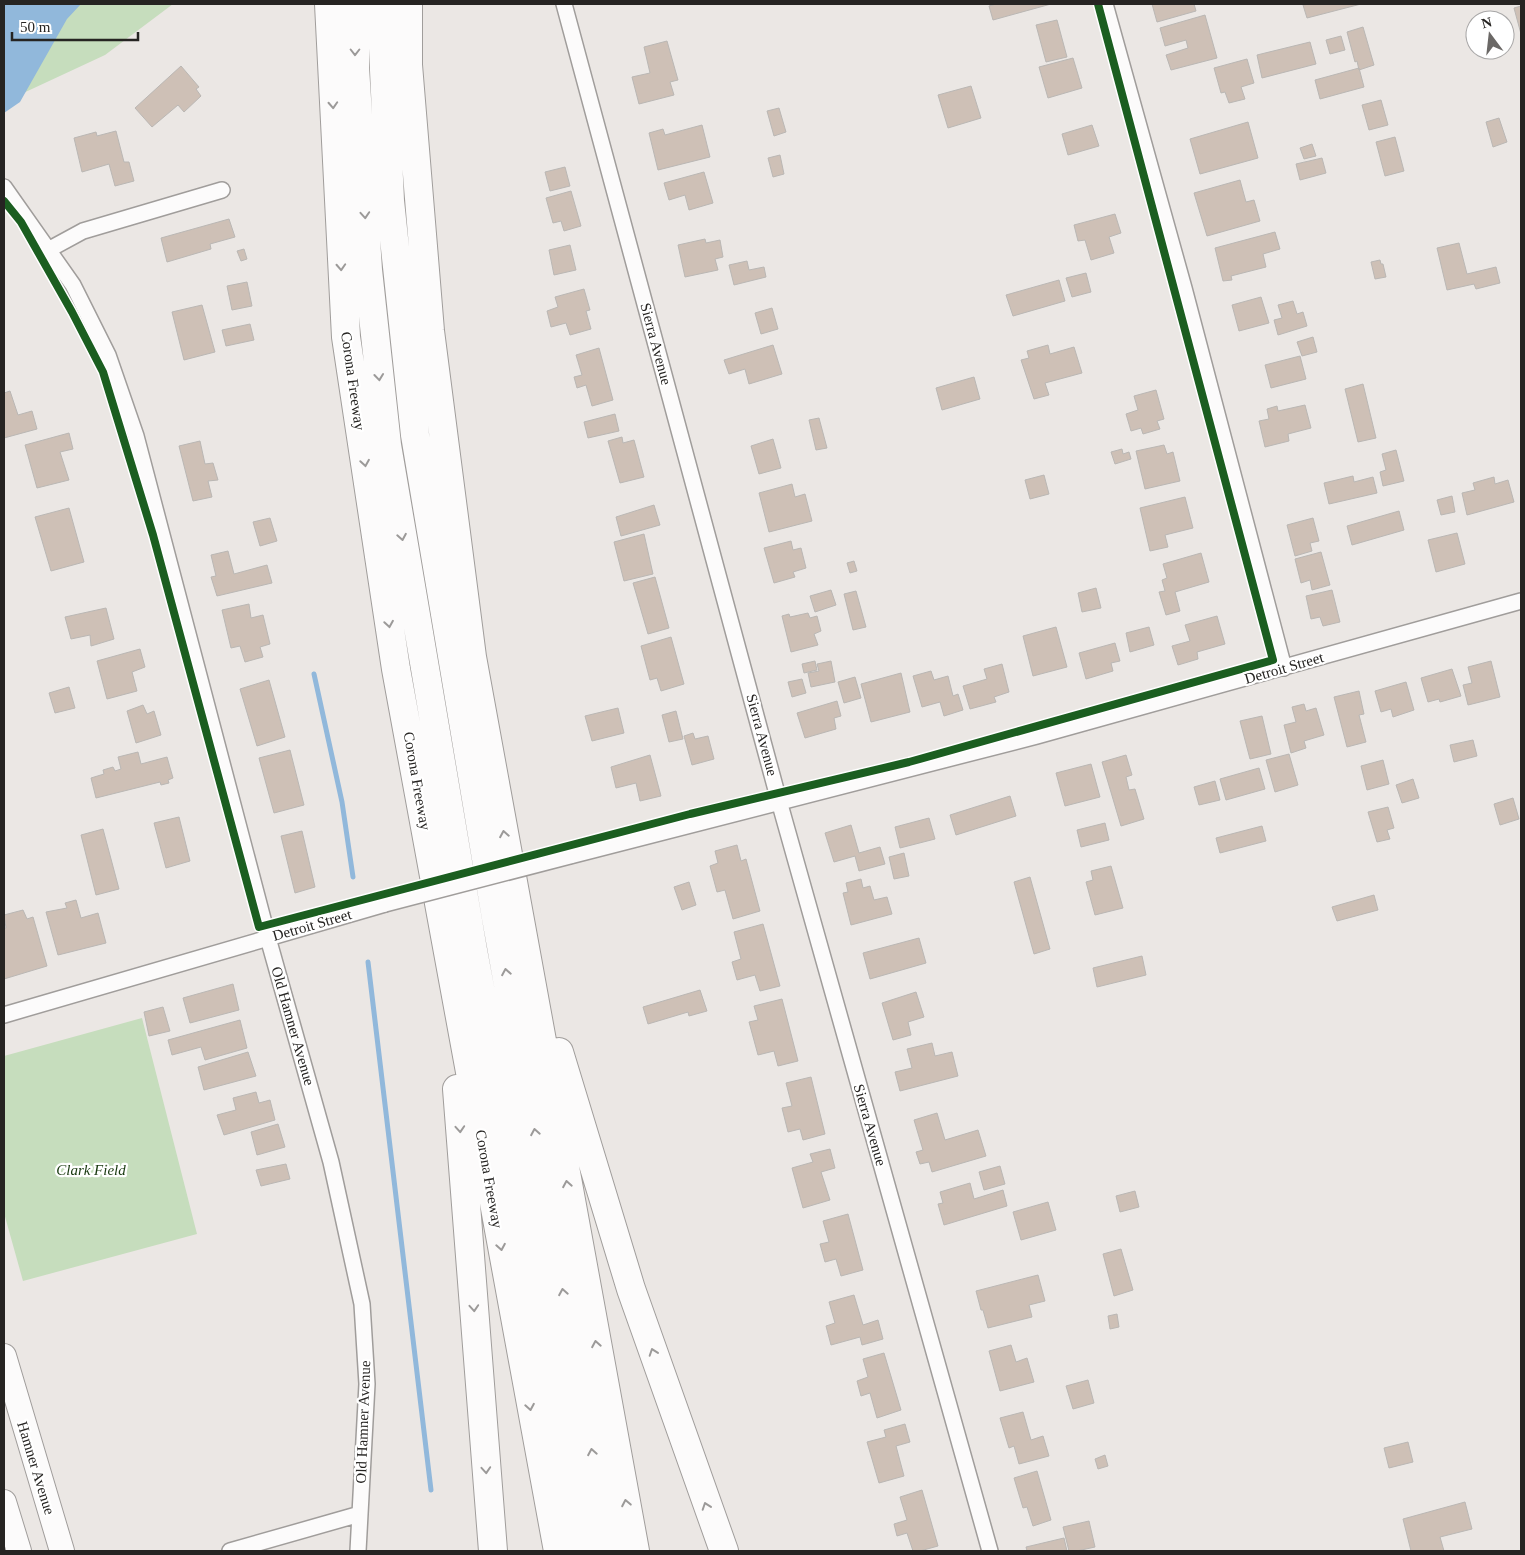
<svg xmlns="http://www.w3.org/2000/svg" width="1525" height="1555" font-family="Georgia,serif">
<rect width="100%" height="100%" fill="#ebe7e4"/>
<path fill="#c6ddbd" d="M4,4h169l-68,51 -101,47z
M142,1018l55,216 -174,47 -19,-68v-157z"/>
<path fill="#91b8db" d="M4,4h77l-14,15 -47,83 -16,11z"/>
<g fill="none" stroke-linecap="round" stroke-linejoin="round">
<path stroke="#91b8db" stroke-width="5" d="M314,674l28,128 11,75
M368,962l63,528"/>
</g>
<path fill="#cec0b6" stroke="#bab7b4" d="M996,4h55l-58,16 -4,-14z
M1152,4h42l2,7 -39,11z
M1310,4h51l-54,14 -4,-13z
M1521,6v28l-7,-26z
M1205,15l12,43 -46,12 -5,-15 22,-7 -2,-8 -21,6 -5,-18z
M1057,20l10,37 -21,5 -10,-37z
M1363,27l11,38 -15,5 -2,-9 -2,1 -8,-30z
M1341,36l4,14 -15,4 -4,-14z
M667,41l11,39 -8,2 4,13 -35,9 -7,-27 18,-4 -6,-26z
M1310,42l6,22 -54,14 -5,-23z
M1073,58l9,30 -34,10 -9,-31z
M1247,59l7,24 -13,4 4,12 -16,4 -4,-11 -4,1 -7,-25z
M181,66l18,21 -3,2 5,7 -17,16 -6,-7 -26,22 -17,-19z
M1359,68l5,19 -44,12 -5,-19z
M971,86l10,32 -33,10 -10,-33z
M1381,100l7,25 -19,5 -7,-25z
M779,108l7,24 -12,4 -7,-25z
M1499,118l8,24 -14,5 -7,-25z
M1248,122l10,36 -58,16 -10,-35z
M702,125l8,32 -52,13 -9,-37 14,-4 2,6z
M1092,125l7,21 -31,9 -6,-21z
M116,131l8,31h5l5,19 -19,5 -6,-22 -27,8 -8,-34 22,-6 1,4z
M1395,137l9,34 -19,5 -9,-34z
M1312,144l4,12 -12,3 -4,-11z
M780,155l4,19 -11,3 -5,-19z
M1322,158l4,15 -26,7 -4,-16z
M565,167l5,19 -20,5 -5,-19z
M704,172l9,31 -24,7 -4,-15 -16,5 -5,-17z
M1240,180l6,22 8,-2 6,21 -53,15 -13,-43z
M571,191l10,35 -17,5 -3,-10 -8,2 -7,-25z
M1115,214l6,19 -12,4 5,16 -23,7 -6,-20 -7,1 -4,-16z
M229,219l6,18 -25,7 1,5 -44,13 -6,-24z
M1275,232l5,17 -17,5 3,13 -35,9 1,4 -9,1 -8,-33z
M705,239l1,4 14,-3 3,17 -8,2 3,11 -33,7 -7,-32z
M1459,243l8,31 29,-7 4,16 -24,6 -2,-5 -27,6 -10,-42z
M570,245l6,25 -22,5 -5,-25z
M244,249l3,10 -6,2 -4,-10z
M1380,260l1,4h2l3,13 -11,2 -4,-17z
M747,261l2,9 15,-3 2,10 -32,8 -5,-20z
M1086,273l5,19 -19,5 -6,-19z
M1059,280l6,21 -52,15 -7,-21z
M247,282l5,24 -20,4 -5,-24z
M584,289l6,21 -4,1 5,18 -21,6 -4,-12 -15,4 -4,-16 11,-4 -3,-10z
M1261,297l8,26 -30,8 -7,-26z
M1293,301l4,13 6,-2 4,14 -29,9 -4,-15 8,-2 -4,-13z
M202,305l13,47 -31,8 -12,-48z
M772,308l6,21 -17,5 -6,-21z
M250,324l4,16 -28,6 -4,-16z
M1313,337l4,15 -15,4 -5,-14z
M773,345l9,29 -33,10 -4,-15 -16,5 -5,-14z
M1048,345l2,9 24,-7 8,26 -37,10 4,12 -15,4 -13,-39 8,-2 -2,-7z
M599,348l14,52 -21,6 -6,-21 -9,3 -3,-11 8,-2 -6,-20z
M1300,356l6,23 -35,9 -6,-23z
M974,377l6,22 -38,11 -6,-22z
M1363,384l13,54 -18,4 -13,-53z
M1156,390l8,29 -7,2 3,8 -17,5 -2,-6 -10,3 -5,-17 12,-4 -4,-14z
M10,391l8,24 14,-4 5,18 -33,9v-45z
M1305,405l6,23 -23,6 1,7 -24,6 -6,-26 10,-2 -2,-10 10,-3 1,5z
M615,414l4,17 -31,7 -4,-16z
M819,418l8,30 -11,2 -7,-30z
M69,433l4,16 -13,3 9,28 -32,8 -12,-43z
M622,437l1,6 11,-3 10,37 -24,6 -12,-42z
M773,439l8,29 -22,6 -8,-28z
M200,441l5,23 8,-1 5,17 -10,1 4,16 -19,4 -14,-55z
M1164,445l3,9 6,-2 7,29 -35,8 -9,-38z
M1122,449l1,5 6,-2 2,7 -16,5 -4,-12z
M1396,450l8,31 -21,5 -3,-14 6,-2 -4,-16z
M1044,475l5,19 -19,5 -5,-19z
M1353,476l1,6 19,-5 4,16 -48,11 -5,-21z
M1494,477l1,7 13,-4 6,22 -47,13 -5,-22 13,-3 -2,-7z
M792,484l3,13 10,-3 7,27 -43,11 -10,-39z
M1452,496l3,16 -14,3 -4,-15z
M1185,497l8,31 -28,7 3,12 -18,4 -10,-43z
M654,505l6,20 -39,11 -5,-19z
M69,508l15,54 -33,9 -16,-54z
M1399,511l5,19 -52,15 -5,-19z
M270,518l7,23 -17,5 -7,-24z
M1313,518l6,23 -9,2 2,8 -17,5 -8,-31z
M1457,533l8,31 -29,8 -8,-32z
M644,534l9,40 -29,7 -10,-39z
M791,541l2,9 8,-2 5,20 -13,4 2,5 -21,6 -10,-35z
M228,551l6,23 33,-9 5,18 -55,13 -6,-19 5,-1 -5,-21z
M1321,552l9,33 -18,5 -2,-10 -9,3 -6,-24z
M1201,553l8,29 -34,10 5,19 -14,4 -7,-23 6,-1 -3,-11 5,-2 -4,-14z
M854,561l3,10 -7,2 -3,-10z
M655,577l14,51 -21,6 -15,-51z
M1096,588l5,20 -19,4 -4,-19z
M831,590l5,15 -21,7 -5,-16z
M1332,590l8,32 -17,4 -3,-9 -9,2 -5,-23z
M856,591l10,36 -13,3 -9,-36z
M249,604l2,14 12,-3 7,29 -10,3 3,10 -18,5 -5,-16 -9,2 -9,-38z
M106,608l8,31 -23,7 -1,-11 -19,4 -6,-22z
M808,613l2,5 7,-2 4,15 -7,3 4,11 -27,7 -9,-36 7,-2 1,3z
M1217,616l8,28 -28,8 1,7 -20,6 -6,-19 18,-5 -5,-16z
M1056,627l11,40 -34,9 -10,-40z
M1149,627l5,18 -24,7 -4,-19z
M671,637l13,47 -23,7 -4,-13 -7,2 -9,-34z
M1115,643l5,18 -9,2 2,8 -27,8 -7,-26z
M140,649l5,18 -13,5 5,19 -30,8 -10,-38z
M815,661l2,9 -13,3 -2,-9z
M831,661l4,21 -24,5 -3,-14 11,-2 -2,-7z
M1491,661l9,36 -32,8 -5,-20 9,-2 -4,-16z
M1002,664l7,28 -15,5 2,5 -26,7 -7,-23 24,-7 -3,-10z
M1452,669l9,27 -21,6 -1,-3 -11,3 -7,-24z
M931,671l3,9 14,-4 5,20 5,-2 5,16 -19,6 -4,-14 -18,5 -9,-31z
M901,673l9,39 -39,10 -10,-38z
M855,677l6,21 -17,5 -6,-21z
M802,679l4,14 -14,4 -4,-15z
M269,680l16,57 -28,9 -17,-57z
M1406,682l8,28 -21,7 -2,-8 -10,3 -6,-21z
M69,687l6,21 -20,5 -6,-20z
M1359,691l5,23 -5,1 7,27 -19,5 -13,-50z
M837,701l4,15 -7,2 2,11 -31,9 -8,-25z
M1304,704l2,7 10,-3 8,27 -20,6 2,7 -15,5 -7,-28 12,-3 -4,-15z
M143,705l4,9 7,-3 7,24 -25,8 -9,-32z
M618,708l6,25 -32,8 -7,-25z
M676,711l7,28 -14,3 -7,-27z
M1262,716l9,38 -21,5 -10,-38z
M693,733l2,6 13,-3 6,23 -22,6 -8,-29z
M1473,740l4,16 -23,6 -4,-17z
M290,750l14,55 -30,8 -15,-55z
M138,752l3,12 26,-7 6,21 -5,2 1,3 -8,2 -1,-3 -64,16 -5,-20 13,-4 -1,-4 10,-3 2,4 6,-2 -3,-12z
M1289,754l9,31 -23,7 -9,-32z
M650,755l11,41 -21,5 -4,-18 -20,5 -5,-21z
M1126,755l6,20 -6,2 3,13 6,-1 9,30 -23,7 -19,-64z
M1383,760l6,24 -22,6 -6,-24z
M1091,764l9,33 -35,9 -9,-33z
M1259,768l6,21 -39,11 -6,-21z
M1413,779l6,19 -17,5 -6,-18z
M1215,781l5,19 -21,5 -5,-18z
M1010,796l6,20 -60,19 -6,-20z
M1513,798l6,21 -19,6 -6,-21z
M1388,807l6,21 -7,2 3,9 -13,3 -9,-30z
M179,817l11,44 -24,7 -12,-45z
M929,818l6,21 -35,9 -5,-21z
M1105,823l4,17 -28,7 -4,-17z
M851,825l8,28 21,-6 5,17 -26,7 -4,-15 -21,6 -9,-29z
M1262,826l4,15 -46,12 -4,-15z
M103,829l16,60 -23,6 -15,-60z
M302,831l13,56 -20,6 -14,-57z
M737,845l4,16 5,-2 14,52 -27,8 -8,-29 -8,2 -7,-26 8,-3 -3,-12z
M904,853l5,23 -15,3 -5,-22z
M1111,866l12,42 -28,7 -9,-33 7,-2 -2,-9z
M1030,877l20,72 -16,5 -20,-72z
M861,879l2,9 7,-2 4,14 13,-3 5,17 -41,11 -8,-32 5,-1 -2,-9z
M689,882l7,23 -14,5 -8,-23z
M1374,895l4,15 -41,11 -5,-14z
M76,900l5,18 17,-5 8,30 -48,12 -12,-43 21,-4 -2,-5z
M23,910l4,9 6,-2 14,49 -43,13v-51h2l-2,-13z
M763,924l17,62 -20,5 -5,-16 -18,5 -5,-18 9,-3 -7,-27z
M919,938l7,25 -56,16 -7,-26z
M1142,956l4,19 -49,12 -4,-19z
M233,984l6,26 -49,13 -7,-25z
M700,990l7,21 -18,5 -1,-4 -40,12 -5,-17z
M916,992l8,25 -16,5 3,13 -18,5 -11,-37z
M782,999l16,62 -20,5 -4,-15 -16,4 -9,-33 9,-2 -4,-14z
M163,1007l7,24 -21,5 -5,-24z
M240,1020l7,28 -42,12 -4,-13 -29,8 -4,-15z
M932,1043l3,13 17,-4 6,24 -58,15 -5,-19 17,-4 -5,-19z
M248,1052l8,24 -52,14 -6,-23z
M811,1077l14,57 -22,6 -3,-11 -12,3 -6,-24 10,-2 -6,-23z
M256,1092l3,11 11,-3 5,20 -51,15 -7,-20 19,-5 -3,-12z
M937,1113l8,27 33,-10 8,26 -54,16 -3,-10 -9,2 -4,-12 7,-2 -9,-30z
M278,1124l7,23 -28,8 -6,-23z
M830,1149l5,19 -14,4 9,28 -27,8 -11,-40 21,-6 -3,-8z
M286,1164l4,15 -29,7 -5,-16z
M1000,1166l5,18 -21,6 -5,-18z
M970,1183l4,16 29,-9 4,16 -63,19 -6,-21 5,-1 -3,-11z
M1135,1191l4,16 -19,5 -4,-16z
M1048,1202l8,28 -35,10 -8,-28z
M848,1214l15,56 -22,6 -5,-17 -11,3 -5,-18 9,-2 -6,-21z
M1121,1249l12,41 -19,6 -11,-42z
M1038,1275l7,26 -16,4 3,12 -44,11 -5,-18h-2l-5,-19z
M854,1295l9,30 15,-5 5,19 -21,6 -2,-8 -29,8 -5,-19 9,-3 -6,-21z
M1117,1314l2,13 -9,2 -2,-13z
M1011,1345l5,17 11,-4 7,24 -34,9 -11,-40z
M884,1353l17,57 -24,8 -7,-25 -9,3 -4,-15 11,-4 -5,-18z
M1088,1380l6,23 -21,6 -7,-23z
M1023,1412l8,28 12,-4 6,20 -30,8 -5,-18 -5,2 -9,-30z
M905,1424l5,18 -14,4 8,30 -25,7 -12,-41 19,-5 -2,-7z
M1408,1442l5,20 -24,6 -5,-20z
M1105,1455l3,11 -10,3 -3,-10z
M1037,1471l14,49 -18,6 -6,-19 -4,1 -9,-30z
M922,1490l16,56 -18,5h-7l-6,-18 -10,3 -3,-12 13,-4 -7,-23z
M1465,1502l7,27 -32,8 4,14h-33l-8,-32z
M1089,1521l6,26 -18,4h-8l-6,-24z
M1064,1538l3,13h-40l-1,-4z"/>
<g fill="none" stroke-linecap="round" stroke-linejoin="round">
<defs>
<path id="street" d="M564,4l215,797 211,750
M1105,4l79,284 100,380
M4,187l69,98 35,70 28,81 132,502 63,224 31,142 5,80 -9,167
M48,250l35,-19 139,-41
M570,856l467,-120 484,-135
M4,1015l381,-111
M230,1551l130,-37"/>
<path id="primary" d="M4,1356l58,195
M4,1502l15,49"/>
<path id="highway" d="M329,4l17,333 50,332 162,882
M355,4v64l13,202 19,175 86,505 113,601
M381,4l9,197 25,234 81,483 114,633
M408,4v61l22,266 42,326 163,894
M559,1052l72,237 93,262
M457,1089l36,462"/>
</defs>
<use href="#street" stroke="#a09d9b" stroke-width="18"/>
<use href="#primary" stroke="#a09d9b" stroke-width="26"/>
<use href="#highway" stroke="#a09d9b" stroke-width="30"/>
<use href="#street" stroke="#fcfbfb" stroke-width="15"/>
<use href="#primary" stroke="#fcfbfb" stroke-width="24"/>
<use href="#highway" stroke="#fcfbfb" stroke-width="28"/>
<defs>
<path id="street-bridge" d="M385,904l185,-48"/>
</defs>
<use href="#street-bridge" stroke="#a09d9b" stroke-width="18" stroke-linecap="butt"/>
<use href="#street-bridge" stroke="#fcfbfb" stroke-width="15"/>
<defs>
<path id="cycleway" d="M4,201l17,21 51,90 31,60 50,163 106,392 431,-113 219,-52 364,-102 -175,-656"/>
</defs>
<use href="#cycleway" stroke="#fff" stroke-width="11"/>
<use href="#cycleway" stroke="#1b5e20" stroke-width="8"/>
</g>
<defs><path id="oneway-chevron" d="M-2-3.5L2.5 0L-2 3.5" fill="none" stroke-width="1.6" stroke-linecap="round" stroke-linejoin="round" transform="scale(1.25)"/></defs>
<g stroke="#9c9a99">
<use href="#oneway-chevron" transform="translate(355 52) rotate(90)"/>
<use href="#oneway-chevron" transform="translate(333 105) rotate(87)"/>
<use href="#oneway-chevron" transform="translate(365 215) rotate(86)"/>
<use href="#oneway-chevron" transform="translate(341 267) rotate(87)"/>
<use href="#oneway-chevron" transform="translate(379 377) rotate(84)"/>
<use href="#oneway-chevron" transform="translate(365 463) rotate(81)"/>
<use href="#oneway-chevron" transform="translate(402 537) rotate(80)"/>
<use href="#oneway-chevron" transform="translate(389 624) rotate(81)"/>
<use href="#oneway-chevron" transform="translate(504 834) rotate(-100)"/>
<use href="#oneway-chevron" transform="translate(506 972) rotate(-100)"/>
<use href="#oneway-chevron" transform="translate(460 1129) rotate(86)"/>
<use href="#oneway-chevron" transform="translate(535 1132) rotate(-100)"/>
<use href="#oneway-chevron" transform="translate(567 1184) rotate(-100)"/>
<use href="#oneway-chevron" transform="translate(501 1247) rotate(80)"/>
<use href="#oneway-chevron" transform="translate(563 1292) rotate(-100)"/>
<use href="#oneway-chevron" transform="translate(474 1308) rotate(86)"/>
<use href="#oneway-chevron" transform="translate(596 1344) rotate(-100)"/>
<use href="#oneway-chevron" transform="translate(653 1352) rotate(-109)"/>
<use href="#oneway-chevron" transform="translate(530 1407) rotate(80)"/>
<use href="#oneway-chevron" transform="translate(592 1452) rotate(-100)"/>
<use href="#oneway-chevron" transform="translate(486 1470) rotate(86)"/>
<use href="#oneway-chevron" transform="translate(626 1503) rotate(-101)"/>
<use href="#oneway-chevron" transform="translate(706 1506) rotate(-109)"/>
</g>
<g text-anchor="middle" stroke-width="4.5" stroke-linejoin="round" paint-order="stroke">
<g font-size="15" fill="#262422" stroke="#fff">
<text transform="translate(656 344) rotate(75)" y="5">Sierra Avenue</text>
<text transform="translate(353 381) rotate(82)" y="5">Corona Freeway</text>
<text transform="translate(1284 668) rotate(-16)" y="5">Detroit Street</text>
<text transform="translate(762 735) rotate(75)" y="5">Sierra Avenue</text>
<text transform="translate(417 781) rotate(80)" y="5">Corona Freeway</text>
<text transform="translate(312 925) rotate(-16)" y="5">Detroit Street</text>
<text transform="translate(293 1026) rotate(74)" y="5">Old Hamner Avenue</text>
<text transform="translate(870 1125) rotate(74)" y="5">Sierra Avenue</text>
<text transform="translate(489 1179) rotate(80)" y="5">Corona Freeway</text>
<text transform="translate(363 1422) rotate(-88)" y="5">Old Hamner Avenue</text>
<text transform="translate(36 1468) rotate(73)" y="5">Hamner Avenue</text>
</g>
<g font-size="15" font-style="italic" fill="#18380f" stroke="#fff">
<text x="91" y="1175">Clark Field</text>
</g>
</g>
<rect width="1525" height="1555" fill="none" stroke="#262422" stroke-width="10"/>
<g transform="translate(1490 35) rotate(345)"><circle r="24" fill="#ffffff" stroke="#a8a7a7"/>
<path d="M0-4L9 19L0 12L-9 19Z" fill="#6b6866"/>
<text y="-8" font-size="14" font-weight="bold" text-anchor="middle" fill="#262422">N</text>
</g>
<path d="M12 32v8h126v-8" fill="none" stroke="#262422" stroke-width="2.5"/>
<text x="20" y="32" font-size="15" fill="#262422" stroke="#ffffff" stroke-width="4" paint-order="stroke">50 m</text>
</svg>
